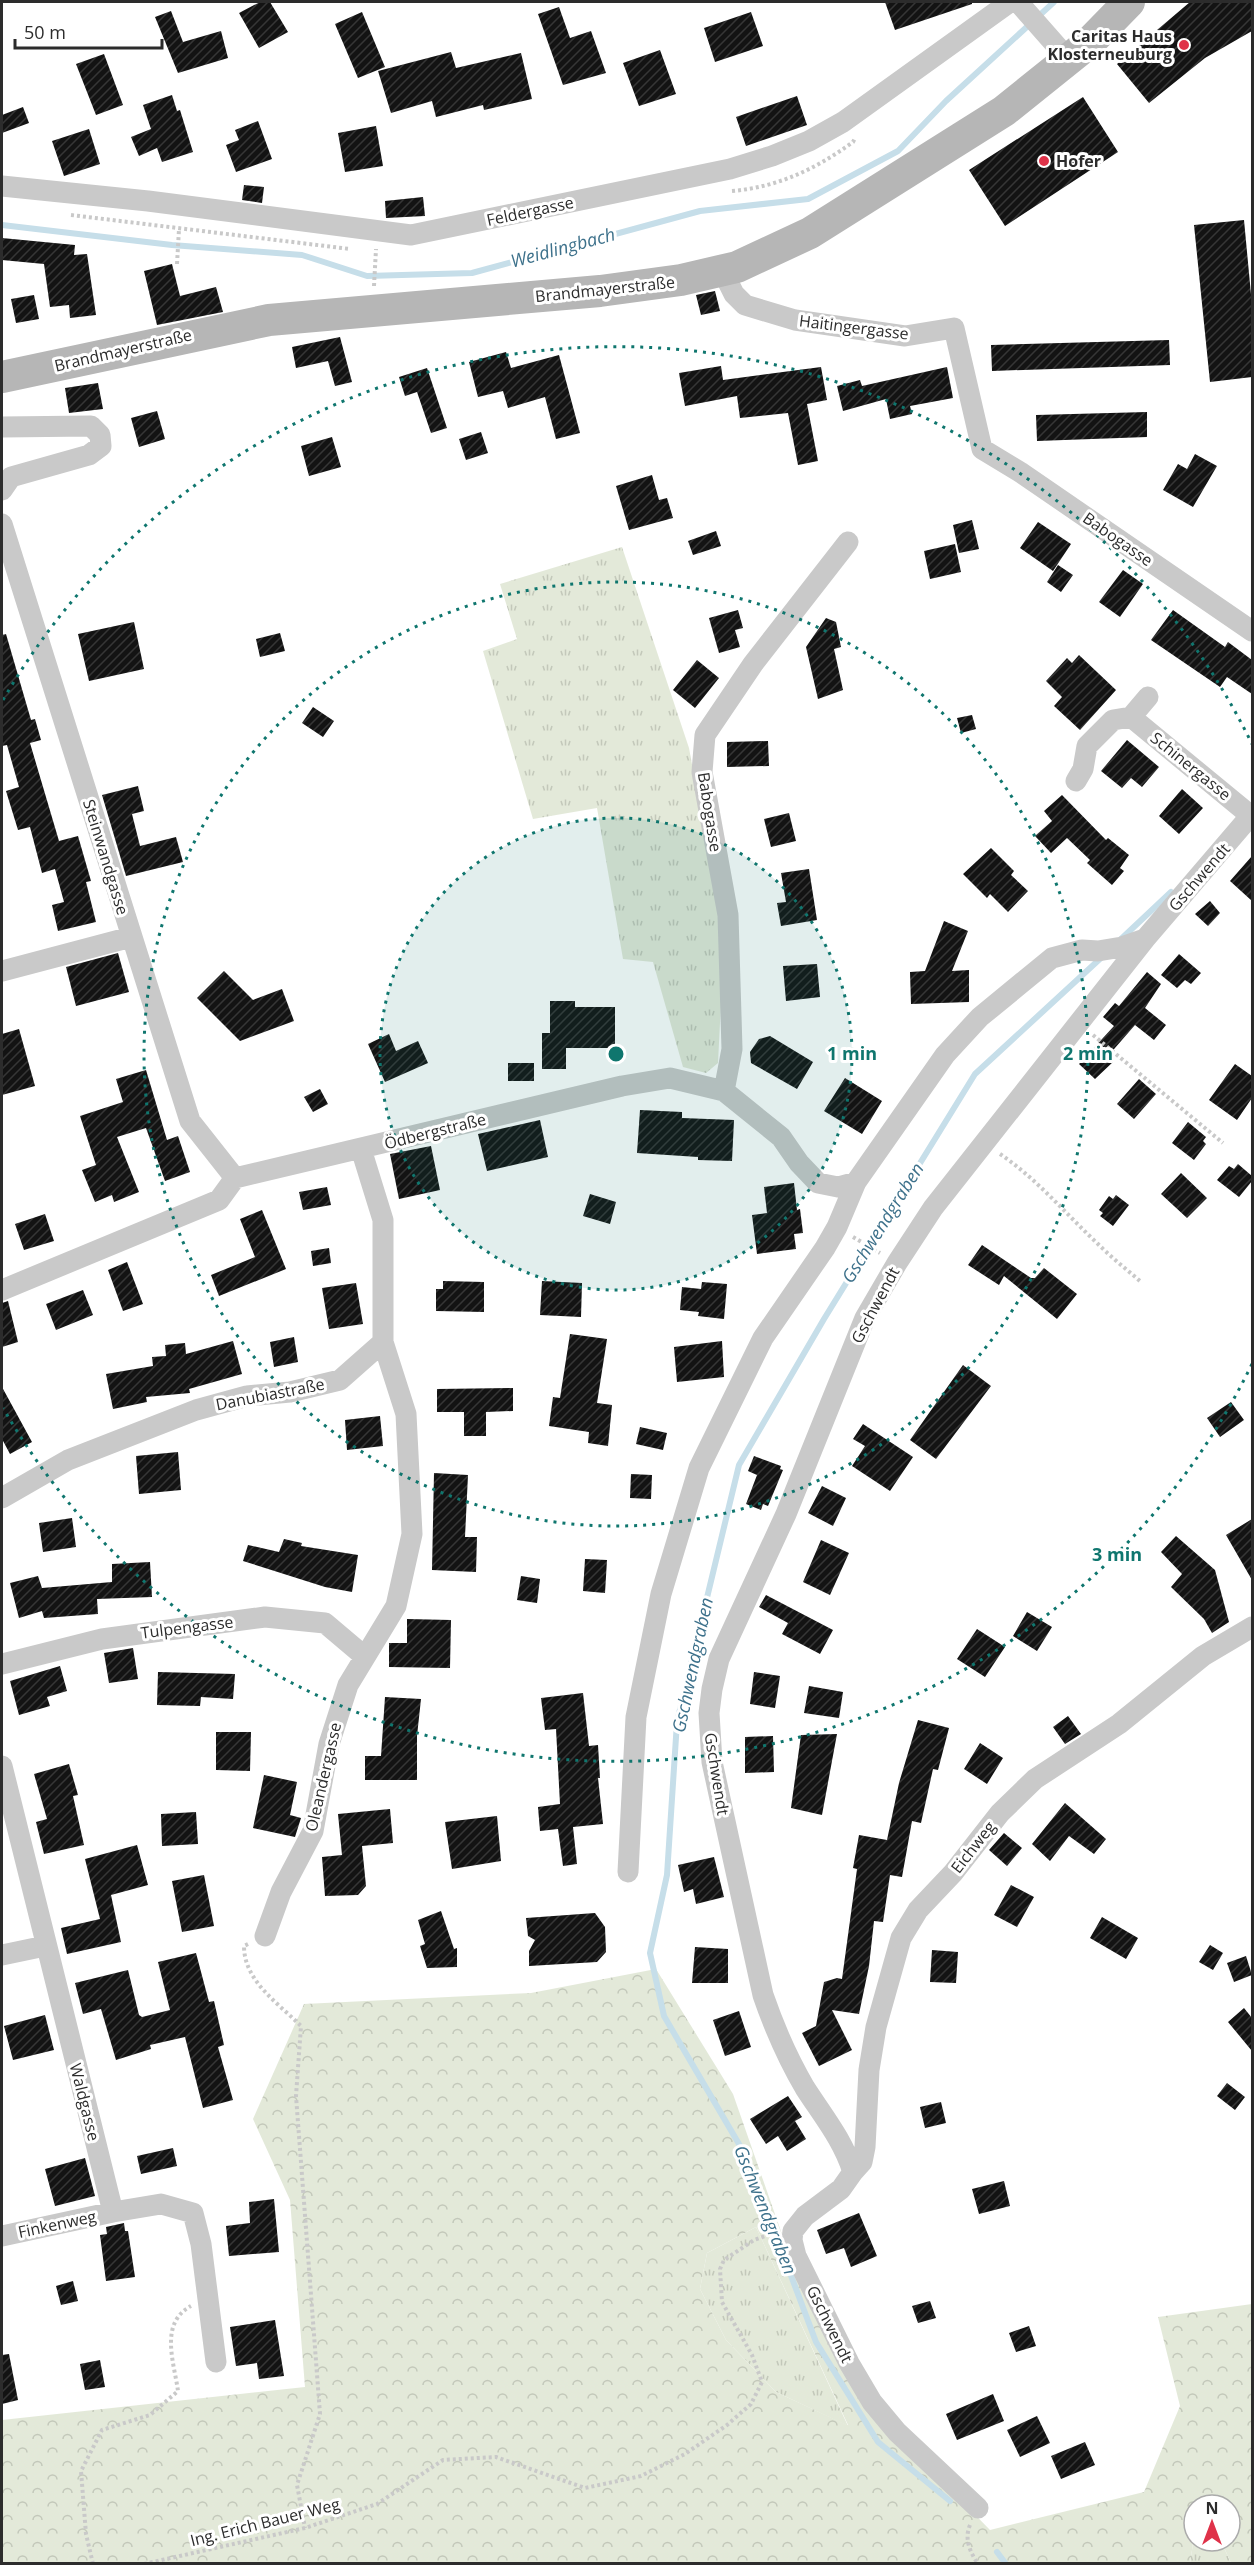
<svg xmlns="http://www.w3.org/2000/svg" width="1254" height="2565" font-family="'Open Sans',sans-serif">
<defs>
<pattern id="grass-tufts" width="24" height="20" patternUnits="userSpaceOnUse" patternTransform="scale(1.5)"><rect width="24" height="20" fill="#e3e9d9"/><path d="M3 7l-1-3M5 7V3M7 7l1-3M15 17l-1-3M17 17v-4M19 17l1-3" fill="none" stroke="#c3c8ba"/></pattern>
<pattern id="forest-crowns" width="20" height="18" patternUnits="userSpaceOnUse" patternTransform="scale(1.5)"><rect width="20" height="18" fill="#e3e9d9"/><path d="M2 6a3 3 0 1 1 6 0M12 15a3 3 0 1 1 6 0" fill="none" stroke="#c3c8ba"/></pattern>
<pattern id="building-hatch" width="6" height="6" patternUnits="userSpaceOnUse" patternTransform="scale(1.5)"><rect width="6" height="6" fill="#131313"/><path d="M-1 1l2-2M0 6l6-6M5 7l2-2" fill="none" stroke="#363636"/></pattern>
</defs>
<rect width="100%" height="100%" fill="#fff"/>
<path fill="url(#grass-tufts)" d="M622,547l67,201 32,176v79l-3,60 -12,10 -23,-6 -30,-105 -30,-3 -26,-151 -64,11 -50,-168 34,-12 -17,-55z
M756,2227l92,199 -72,-34 -50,-52 -26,-51 7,-36z
M1201,2541h20l10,22 -41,1 3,-21z"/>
<path fill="url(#forest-crowns)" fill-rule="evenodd" d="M656,1969l77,125 51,146 123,205 83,85 154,-38 36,-86 -22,-89 94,-13v259h-21l-10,-22h9v-36h-36v36h6l-7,2 -3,21 -1188,-1v-143l303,-33 -15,-187 -37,-81 51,-115 227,-11zM756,2227l92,198h-1l-71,-33 -50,-52 -26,-51 7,-36z"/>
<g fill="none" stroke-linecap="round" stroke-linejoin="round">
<path stroke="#c6dee9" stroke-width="6" d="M2,225l170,20 130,10 65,21 105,-3 228,-62 108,-12 90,-48 48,-50 108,-99
M1120,940l51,-48
M950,2501l-72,-59 -62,-100 -70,-186 -82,-140 -14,-63 17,-78 10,-153 62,-257 85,-146 151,-245 127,-117
M997,2552l9,12"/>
</g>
<path fill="url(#building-hatch)" d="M260,2h10l18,30 -29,16 -20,-35z
M885,2h87v2l-77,26z
M1190,2h62v29l-47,27 -56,45 -32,-39z
M559,7l11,31 21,-7 15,42 -43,12 -25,-71z
M171,11l12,31 38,-11 7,27 -50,15 -23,-56z
M362,12l23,55 -27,11 -23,-54z
M751,12l12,34 -48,16 -11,-34z
M660,50l16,44 -37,12 -16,-43z
M451,52l5,16 65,-15 11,46 -48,11 -1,-5 -47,12 -4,-16 -41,12 -13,-42z
M104,54l19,51 -27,10 -20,-51z
M172,95l5,16 3,-1 13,42 -31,10 -5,-14 -18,8 -8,-19 20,-8 -8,-24z
M797,96l10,29 -61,21 -10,-29z
M1083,97l35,55 -113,74 -36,-56z
M23,107l6,16 -27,10v-18z
M258,121l14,38 -36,13 -10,-27 13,-5 -4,-10z
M376,126l7,40 -38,6 -7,-39z
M89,129l11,35 -36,12 -12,-35z
M244,185l20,2 -2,16 -20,-3z
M423,197l2,19 -39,2 -1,-17z
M1244,220l8,85v72l-42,5 -16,-157z
M2,238l73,7 -1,10 13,-1 9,61 -26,3 -1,-13 -19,2 -6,-43 -42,-4z
M172,264l8,32 36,-9 7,25 -66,13 -13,-54z
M715,291l5,20 -19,4 -5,-20z
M34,295l5,24 -23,4 -5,-24z
M340,337l12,45 -17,4 -7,-25 -32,7 -4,-21z
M1169,340l1,25 -178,6 -1,-26z
M506,352l5,16 48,-13 21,78 -24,6 -11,-42 -37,11 -5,-17 -25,6 -9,-35z
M721,366l2,14 98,-13 6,33 -20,4 11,57 -20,4 -10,-52 -48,5 -3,-22 -52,10 -6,-33z
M947,367l6,31 -43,8 2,8 -22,5 -4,-20 -43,12 -6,-25 23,-6 2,6z
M427,368l20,60 -16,5 -14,-41 -12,4 -6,-19z
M98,383l5,26 -34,4 -4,-25z
M157,411l8,28 -26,8 -8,-29z
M1147,412v25l-110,4 -1,-26z
M481,432l7,21 -22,7 -7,-21z
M332,437l9,30 -32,9 -8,-30z
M1195,454l22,12 -24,41 -30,-17 15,-26 9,5z
M652,475l7,25 8,-2 6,20 -44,12 -13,-44z
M972,520l7,29 -20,4 -6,-28z
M1038,522l33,22 -18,27 -33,-23z
M716,531l5,15 -28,9 -5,-14z
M955,544l6,28 -31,7 -6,-28z
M1058,565l15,10 -12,17 -14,-10z
M1123,570l20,14 -23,33 -21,-15z
M738,610l5,18 -8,2 5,17 -21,6 -10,-35z
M1173,610l52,37 3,-5 24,18v34l-25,-17 -7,10 -69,-47z
M826,618l10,4 5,25 -7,2 9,41 -25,9 -12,-52z
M134,622l10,47 -55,12 -11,-47z
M280,633l5,18 -25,6 -4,-18z
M6,634l25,86 4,-1 6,21 -11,3 29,98 19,-5 13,45 -5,1 10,40 -38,9 -6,-26 12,-3 -9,-33 -13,4 -12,-46 -12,3 -12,-39 13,-4 -12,-42 -5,1v-111z
M1079,655l37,35 -36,40 -26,-24 8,-9 -16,-16 21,-23 5,5z
M697,660l22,18 -24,30 -22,-18z
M313,707l21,14 -11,16 -21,-14z
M972,715l4,14 -15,4 -4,-15z
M1127,740l32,27 -17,20 -11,-9 -9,10 -21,-17z
M768,741l1,25 -42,1v-25z
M138,786l6,25 -12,3 8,32 36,-9 7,25 -57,14 -24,-81z
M1182,789l21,19 -24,26 -20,-18z
M1062,795l44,45 2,-2 21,17 -9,13 4,3 -12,14 -25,-22 3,-3 -23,-22 -16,15 -16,-17 17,-15 -8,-10z
M789,813l7,28 -25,6 -7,-28z
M991,848l23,23 -3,4 17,16 -20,21 -18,-18 -3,4 -24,-24z
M1252,856v45l-22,-20z
M809,869l8,51 -36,6 -4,-23 9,-1 -5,-29z
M1210,901l10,12 -12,13 -13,-12z
M944,921l24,10 -16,40 17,-1v32l-58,2 -1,-32 15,-1z
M118,953l11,39 -53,14 -10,-39z
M1179,954l22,19 -10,11 -6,-4 -8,8 -16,-13z
M817,964l3,33 -34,4 -3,-35z
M224,971l29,29 29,-11 12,32 -54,20 -43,-43z
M1147,972l14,12 -16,24 21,17 -12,15 -19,-15 -27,31 6,5 -19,18 -16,-15 35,-38 -11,-9 12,-14 4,3z
M550,1001h25v6h40v41h-49v21h-24v-36h8z
M19,1029l16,57 -33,9v-61z
M389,1034l7,17 22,-10 10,22 -43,19 -17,-38z
M770,1036l43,26 -16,27 -46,-26 -1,-11 9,-13z
M508,1063h26v18h-26z
M1235,1064l17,12v22l-15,22 -28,-20z
M146,1070l21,70 11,-4 12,36 -25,9 -19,-53 -29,9 22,55 -25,10 -2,-7 -17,7 -13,-32 14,-5 -16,-49 43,-14 -7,-23z
M845,1078l37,23 -20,33 -38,-23z
M1139,1079l17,15 -22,25 -17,-15z
M320,1089l8,15 -15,8 -9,-15z
M640,1110l42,2v6l52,2 -2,41 -34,-1v-3l-61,-4z
M540,1120l8,37 -61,14 -9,-37z
M1188,1122l18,15 -3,4 3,3 -12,16 -22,-17z
M431,1146l9,44 -41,9 -9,-45z
M1238,1164l14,12v5l-13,16 -22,-17 12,-14 5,3z
M1181,1173l26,25 -20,20 -26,-24z
M794,1183l3,27 3,-1 3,24 -9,1 2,15 -39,5 -5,-39 15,-2 -3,-26z
M327,1187l4,18 -28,5 -4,-18z
M590,1194l26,8 -6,22 -27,-8z
M1116,1195l13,10 -16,21 -13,-10 3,-3 -4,-3 10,-14 4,3z
M262,1210l24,59 -67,27 -8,-21 44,-18 -15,-38z
M45,1214l9,27 -30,9 -9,-26z
M982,1245l49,33h4l9,-10 33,26 -20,25 -53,-43 -5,9 -31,-20z
M329,1248l2,15 -18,3 -2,-15z
M127,1262l16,42 -20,7 -15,-41z
M443,1281l41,1v30l-48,-1v-22h7z
M542,1281l40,2 -1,34 -41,-2z
M702,1282l25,2 -3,35 -26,-3 1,-4 -19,-2 2,-23 19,2z
M356,1283l7,41 -34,5 -7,-41z
M83,1290l10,25 -37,15 -10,-26z
M8,1301l10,41 -16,5v-44z
M570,1334l37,5 -10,64 15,2 -4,41 -20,-3 1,-11 -40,-6 4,-29 7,1z
M294,1337l4,25 -24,5 -4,-25z
M233,1341l9,33 -53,15 1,4 -44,4 1,5 -34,7 -7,-35 47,-8 -1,-9 14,-1 -1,-11 20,-2 1,11z
M722,1341l2,36 -47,5 -3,-35z
M963,1365l28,21 -55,73 -26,-19z
M2,1387l30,55 -22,12 -8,-15z
M513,1388v23l-27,1v24h-22v-24h-27v-23z
M1231,1402l13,18 -24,17 -13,-19z
M380,1416l3,30 -36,4 -2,-30z
M863,1424l50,33 -23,34 -38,-25 13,-20 -12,-7z
M640,1427l27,6 -4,17 -27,-6z
M178,1452l3,38 -42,4 -3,-38z
M754,1456l27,10 -1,3 3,1 -15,36 -5,-2 -2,6 -15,-6 11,-29 -9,-4z
M434,1473l34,2 -3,62h12l-1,35 -44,-2z
M631,1474l21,1 -1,24 -21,-1z
M822,1486l24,12 -13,28 -25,-13z
M72,1518l4,29 -33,5 -4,-29z
M1252,1519v61l-26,-45z
M1176,1536l39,34 14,52 -17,11 -8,-14 -33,-32 11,-13 -21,-22z
M284,1539l18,4 -1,3 57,9 -6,37 -27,-5 -82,-26 5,-16 31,7z
M821,1540l28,13 -19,42 -27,-13z
M585,1559l22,1 -2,33 -22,-2z
M150,1562l2,35 -55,2 1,15 -54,4 -2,-7 -23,7 -9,-35 28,-7 4,12 70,-6v-18z
M521,1576l19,3 -3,24 -20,-3z
M766,1595l67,35 -13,24 -38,-20 6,-11 -29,-16z
M1027,1612l25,15 -15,24 -24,-15z
M407,1619l44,1 -1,48 -61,-1v-24h18z
M977,1629l28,18 -20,30 -28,-18z
M133,1648l5,31 -29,4 -5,-30z
M60,1666l7,25 -20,6 3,9 -31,9 -9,-34z
M158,1672l77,2 -2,25 -32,-2 -1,9 -43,-1z
M754,1672l26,4 -5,32 -25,-4z
M809,1686l34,6 -4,26 -35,-5z
M583,1693l6,53 9,-1 2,33h-2l5,46 -30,3 4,37 -14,2 -5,-37 -18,2 -2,-24 22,-3 -4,-75 -11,1 -4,-32z
M385,1697l36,2 -4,37v44h-52v-24h16z
M1068,1716l13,18 -16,10 -12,-17z
M918,1720l31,8 -11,42 -5,-1 -12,54 -9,-2 -10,56 -12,-2 -7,47 -9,-1 -5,45 -10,48 -27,-4 20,40 -33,16 -17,-33 14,-7 8,-44 13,-4 5,1 15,-110 -4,-1 6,-33 28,5 12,-57z
M216,1732h35l-1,39 -34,-1z
M837,1734l-15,81 -31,-7 10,-73z
M773,1736l1,36 -29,1v-36z
M980,1743l23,15 -16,26 -23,-15z
M69,1764l9,31 -5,1 11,49 -40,9 -8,-32 11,-3 -13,-45z
M264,1775l33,7 -7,33 11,3 -6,19 -42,-9z
M1065,1803l41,36 -12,15 -25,-18 -19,25 -18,-17z
M390,1809l3,34 -31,3 4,40 -8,9 -33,1 -3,-39 20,-2 -4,-41z
M196,1812l2,32 -36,2 -1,-32z
M497,1816l4,45 -49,8 -7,-47z
M1004,1833l18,15 -15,18 -18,-16z
M137,1845l11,40 -37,10 10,47 -54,12 -6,-26 39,-9 -15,-60z
M714,1857l10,40 -28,7 -3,-15 -9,3 -6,-27z
M204,1875l10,51 -32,6 -10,-51z
M1011,1885l23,12 -17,30 -23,-12z
M441,1911l13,38 3,-1v19l-30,1 -7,-22 5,-2 -7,-24z
M595,1913l10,14 1,25 -9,10 -68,4v-15l6,-11 -7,-4 -2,-18z
M1102,1917l36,21 -12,21 -36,-21z
M1210,1945l13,8 -10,17 -14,-8z
M695,1947l33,2v34h-36z
M932,1950l26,2 -2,31 -26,-1z
M196,1953l13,49 5,-1 10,44 -6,2 15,53 -30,8 -18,-71 -35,8 1,4 -35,11 -15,-51 -18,5 -8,-31 53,-13 11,45 3,2 28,-7 -12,-48z
M1246,1956l6,19 -18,7 -7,-19z
M1244,2008l8,10v33l-24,-29z
M739,2011l12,36 -26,9 -12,-36z
M45,2015l9,35 -41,10 -9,-34z
M1227,2083l18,14 -10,13 -18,-14z
M788,2096l14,21 -7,4 11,18 -19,12 -9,-15 -12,8 -16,-25z
M941,2102l5,21 -21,5 -5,-21z
M173,2148l4,18 -36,8 -4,-18z
M85,2158l10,38 -40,10 -10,-37z
M1004,2181l6,25 -31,8 -7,-25z
M274,2199l5,53 -50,4 -3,-30 24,-3 -1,-21z
M859,2213l18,43 -26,11 -7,-19 -18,6 -9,-24z
M124,2223l1,8h3l7,46 -29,4 -6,-46 7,-1 -1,-7z
M73,2281l5,20 -17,4 -5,-19z
M930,2301l6,17 -18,5 -6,-17z
M275,2320l9,56 -25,3 -2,-16 -21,3 -6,-39z
M1029,2326l7,20 -20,6 -7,-19z
M9,2354l9,46 -16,4v-49z
M100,2360l5,27 -20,3 -5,-26z
M993,2394l11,27 -47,19 -11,-26z
M1037,2416l13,27 -30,14 -13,-27z
M1085,2442l10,23 -34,14 -10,-23z"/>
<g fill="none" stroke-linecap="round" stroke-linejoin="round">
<path stroke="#c9c9c9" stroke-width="4" stroke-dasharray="3 3" stroke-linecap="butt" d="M732,191c46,-4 84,-22 121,-49l2,-4
M71,215l279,34
M177,264l2,-35
M374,286l2,-37
M1093,1035l130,108
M1000,1154c37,25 65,59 98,90 13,13 28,25 42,37
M853,1237l27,16
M248,1944l-4,2c0,35 34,57 57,80l-5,70 24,318 -23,71 8,43
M970,2525c-6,14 0,27 8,39
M93,2564l-7,-30 -5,-63 21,-41 48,-15 28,-24c-4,-29 -19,-68 13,-85
M144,2564l161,-36 72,-24 66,-44 53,-3 89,31 56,-12 44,-22 42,-29 24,-21 11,-22 -10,-27 -30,-53 -2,-33 4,-9 30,-20 20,-7"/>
<path stroke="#c9c9c9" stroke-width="21" d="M1018,2l51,58
M2,186l146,15 263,34 319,-66 42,-13 37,-15 34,-19 167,-120
M722,270l12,24 11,11 50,15 110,16 49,-8 28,121 38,23 232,159
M2,427l89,-1 9,9 1,11 -12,9 -78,22 -9,13
M2,524l188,597 45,57
M1131,717l120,99
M1076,781l7,-12 4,-23 26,-26 18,-3 17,-20
M2,971l129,-34
M724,1091l8,-42 -4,-134 -26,-143 3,-37 48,-71 95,-122
M2,1290l217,-90 16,-22 387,-92 48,-8 54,13 57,46 18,26 19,20 20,4 18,-5
M2,1498l66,-38 128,-50 51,-14 43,-4 50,-12 43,-38v-122l-22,-71
M2,1664l100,-25 163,-22 60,6 39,33
M2,1766l111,446 48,-8 32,9 8,31 15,118
M628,1872l8,-155 25,-123 38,-126 64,-130 62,-90 12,-21 19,-45 89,-127 35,-38 72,-59 30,-8 16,1 24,-4 23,-8
M265,1936l16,-44 32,-61 16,-87 19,-59 48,-79 16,-72 -6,-120 -23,-72
M2,1955l43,-9
M853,2172l9,-10 3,-15 4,-77 7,-43 25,-89 17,-28 35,-37 47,-60 35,-34 84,-55 84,-68 49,-29
M2,2236l111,-24
M978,2508l-81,-76 -25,-30 -23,-39 -53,-107 -4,-16 1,-9 12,-15 36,-27 12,-17c-10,-32 -30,-56 -48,-84 -17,-29 -31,-61 -42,-93l-51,-233 -3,-49 3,-24 7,-30 67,-145 79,-196 32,-55 36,-55 212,-269 107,-125"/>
<path stroke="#b6b6b6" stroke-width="32" d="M2,377l267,-57 331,-29 81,-11 56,-13 73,-34 194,-122 86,-69 39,-40"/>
</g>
<circle cx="616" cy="1054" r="236" fill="#0f766e" fill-opacity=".12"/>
<g fill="none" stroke="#0f766e" stroke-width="3" stroke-dasharray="3 6">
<circle cx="616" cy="1054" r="236"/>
<circle cx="616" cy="1054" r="472"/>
<path d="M1252 1364A708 708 0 0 1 3 1408M3 700A708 708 0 0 1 1252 744"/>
</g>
<g fill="#df3249" stroke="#fff" stroke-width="2">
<circle cx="1184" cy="45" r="6"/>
<circle cx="1044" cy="161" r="6"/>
</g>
<g text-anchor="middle" stroke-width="6" stroke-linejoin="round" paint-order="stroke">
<g font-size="16" font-weight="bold" fill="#2c2c2c" stroke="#fff" text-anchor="end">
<text x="1172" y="42">Caritas Haus<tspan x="1172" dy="18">Klosterneuburg</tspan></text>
<text x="1056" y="167" text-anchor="start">Hofer</text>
</g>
<g font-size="16" fill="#2c2c2c" stroke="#fff">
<text transform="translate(530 211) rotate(-12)" y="6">Feldergasse</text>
<text transform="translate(605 289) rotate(-6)" y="6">Brandmayerstraße</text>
<text transform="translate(854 327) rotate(7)" y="6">Haitingergasse</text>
<text transform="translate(123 350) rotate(-13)" y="6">Brandmayerstraße</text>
<text transform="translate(1118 539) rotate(35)" y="6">Babogasse</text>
<text transform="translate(1191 766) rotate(39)" y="6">Schinergasse</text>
<text transform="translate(710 812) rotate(81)" y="6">Babogasse</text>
<text transform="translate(106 857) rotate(73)" y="6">Steinwandgasse</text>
<text transform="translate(1199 877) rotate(-49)" y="6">Gschwendt</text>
<text transform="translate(435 1131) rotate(-14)" y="6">Ödbergstraße</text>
<text transform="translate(875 1305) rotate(-62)" y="6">Gschwendt</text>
<text transform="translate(270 1394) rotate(-11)" y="6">Danubiastraße</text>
<text transform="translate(187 1627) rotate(-7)" y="6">Tulpengasse</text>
<text transform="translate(717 1774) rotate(81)" y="6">Gschwendt</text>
<text transform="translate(323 1777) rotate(-77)" y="6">Oleandergasse</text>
<text transform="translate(973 1847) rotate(-52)" y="6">Eichweg</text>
<text transform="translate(85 2102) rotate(76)" y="6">Waldgasse</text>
<text transform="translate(57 2224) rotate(-12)" y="6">Finkenweg</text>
<text transform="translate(830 2324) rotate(64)" y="6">Gschwendt</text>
<text transform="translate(265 2522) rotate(-14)" y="6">Ing. Erich Bauer Weg</text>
</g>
<g font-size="18" font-style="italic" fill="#3d718b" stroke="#fff">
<text transform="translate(563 248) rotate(-15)" y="6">Weidlingbach</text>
<text transform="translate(883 1223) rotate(-58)" y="6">Gschwendgraben</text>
<text transform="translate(693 1665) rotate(-78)" y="6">Gschwendgraben</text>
<text transform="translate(765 2210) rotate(68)" y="6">Gschwendgraben</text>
</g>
</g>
<circle cx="616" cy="1054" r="9" fill="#0f766e" stroke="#fff" stroke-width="3"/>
<g font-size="18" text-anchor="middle" font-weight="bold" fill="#0f766e" stroke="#fff" stroke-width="6" stroke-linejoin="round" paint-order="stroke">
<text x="852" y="1060">1 min</text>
<text x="1088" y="1060">2 min</text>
<text x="1117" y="1561">3 min</text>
</g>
<rect width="1254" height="2565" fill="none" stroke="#2c2c2c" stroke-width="6"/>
<g transform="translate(1212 2523)"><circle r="28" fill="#ffffff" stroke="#ababab" stroke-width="1.5"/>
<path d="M0-4.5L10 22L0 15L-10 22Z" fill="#df3249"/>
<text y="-9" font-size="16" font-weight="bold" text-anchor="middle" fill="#2c2c2c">N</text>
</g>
<path d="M15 39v9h147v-9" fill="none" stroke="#2c2c2c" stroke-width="3"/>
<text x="24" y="39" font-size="18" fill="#2c2c2c" stroke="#ffffff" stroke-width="4.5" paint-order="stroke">50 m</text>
</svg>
